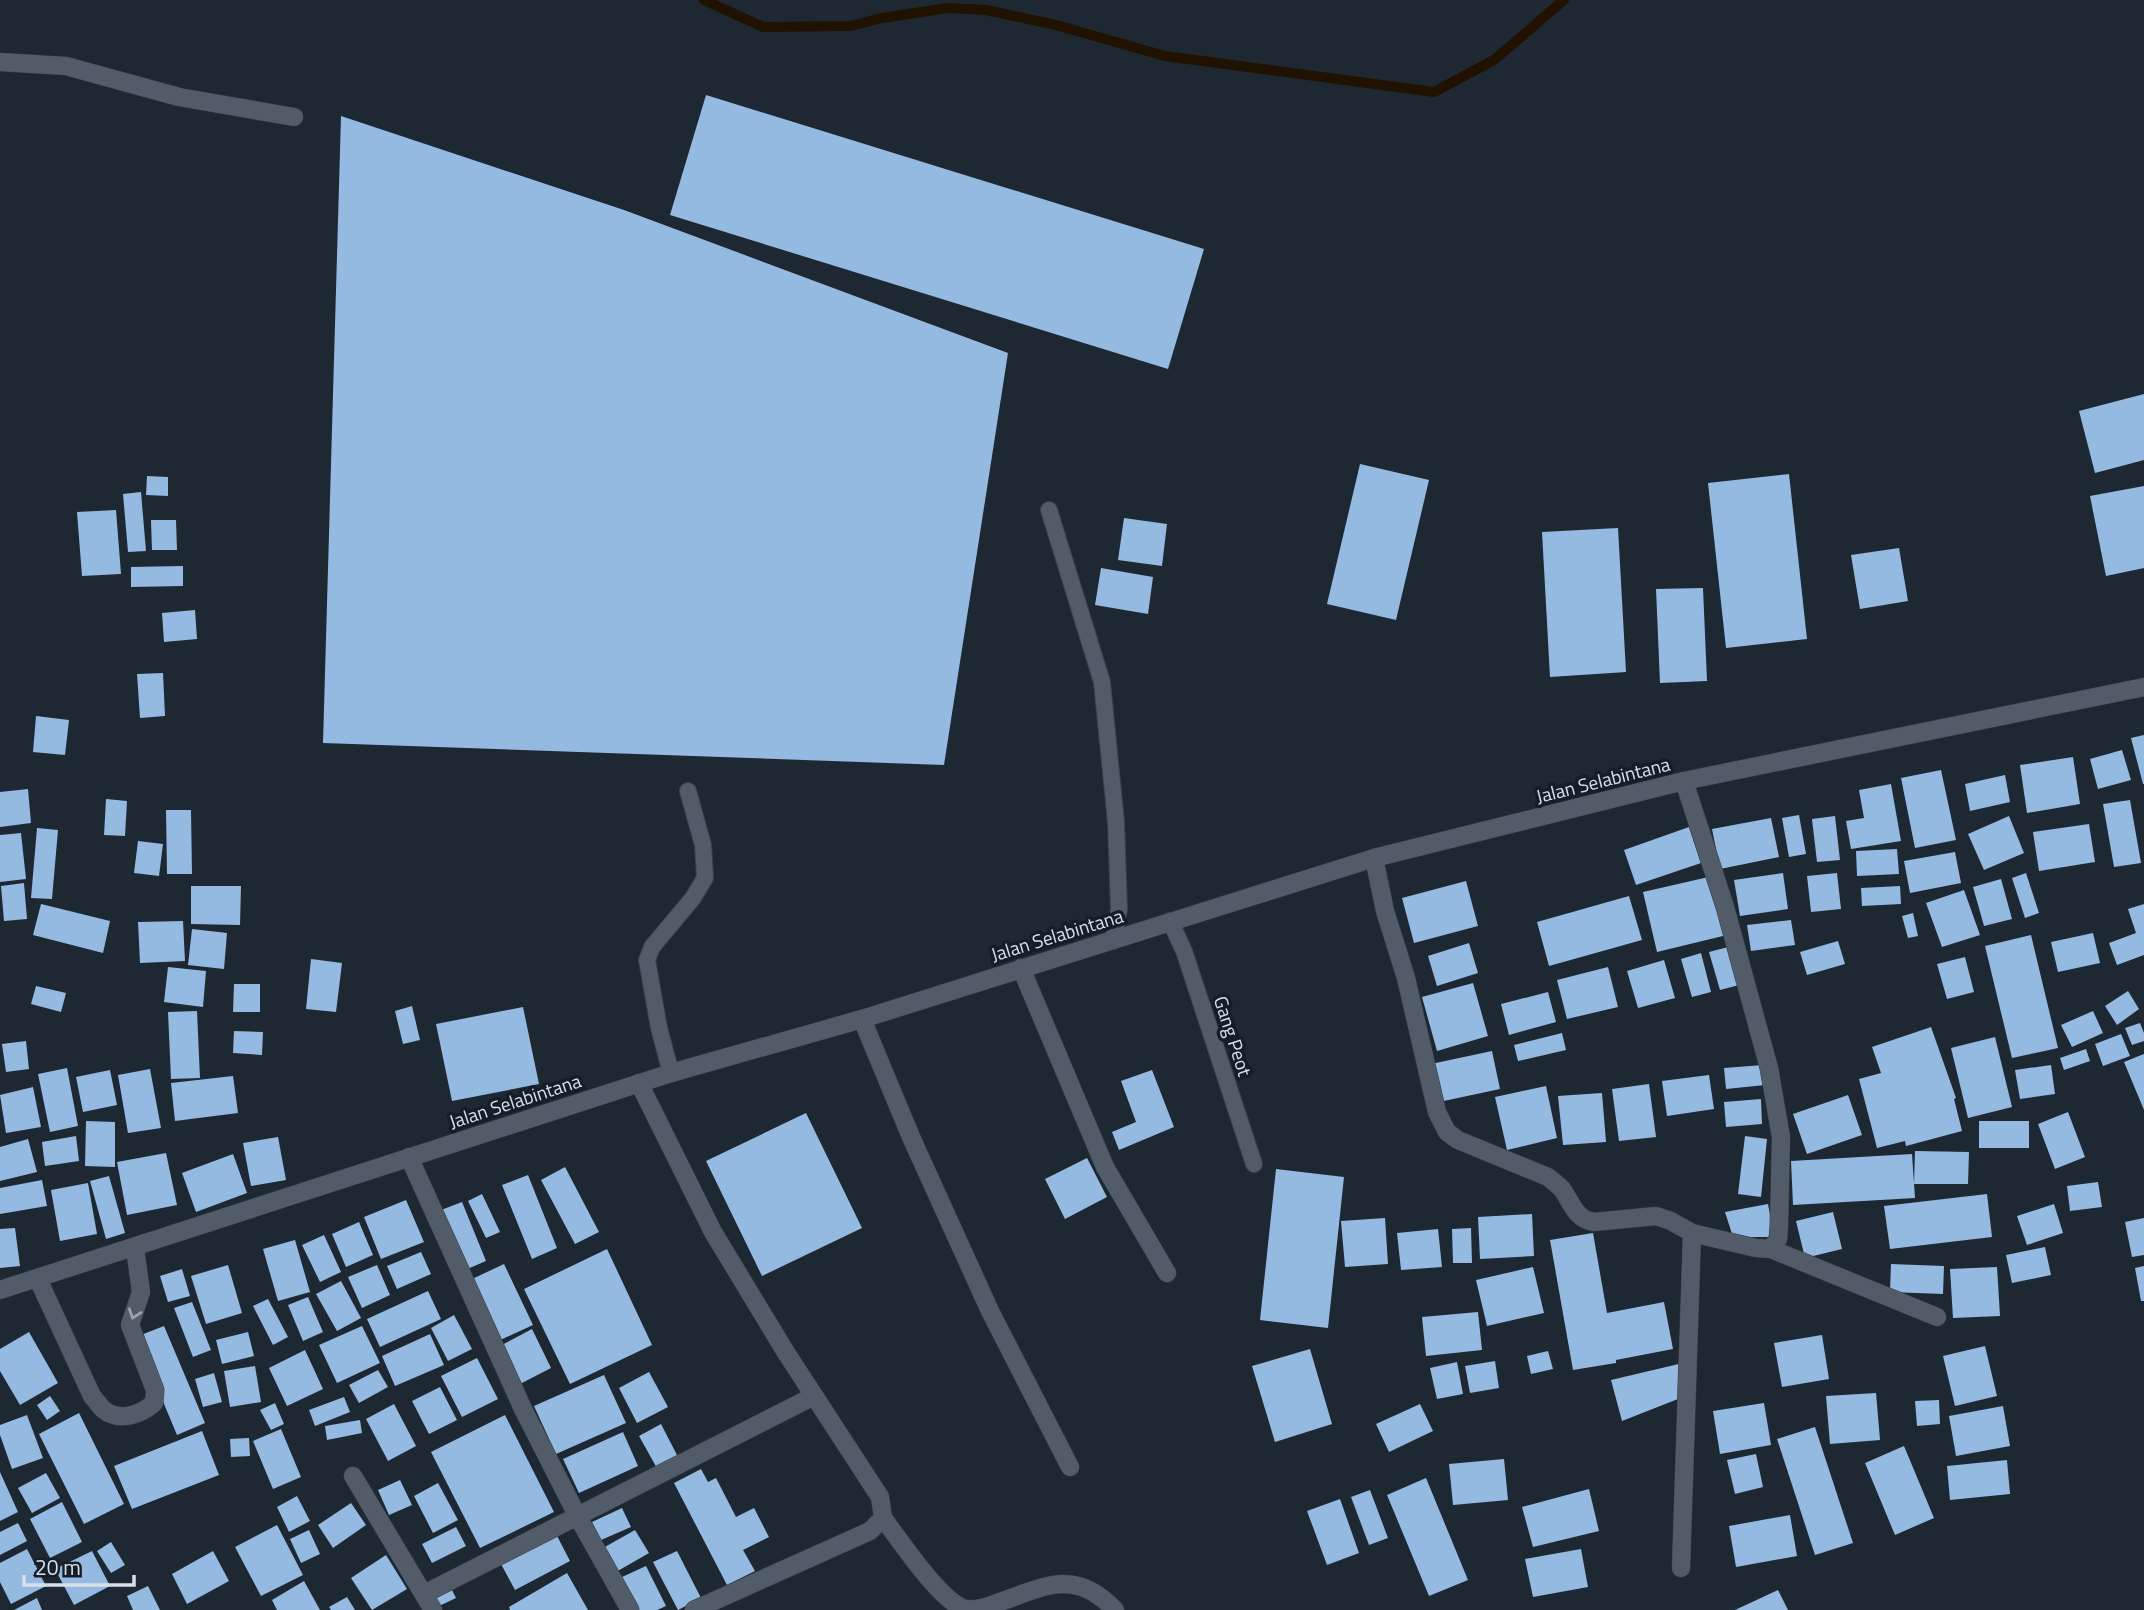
<svg xmlns="http://www.w3.org/2000/svg" width="2144" height="1610" font-family="'Titillium Web',sans-serif">
<rect width="100%" height="100%" fill="#1e2832"/>
<g fill="none" stroke-linecap="round" stroke-linejoin="round">
<path stroke="#211100" stroke-width="10" d="M704,0l59,27 87,-1 32,-8 66,-10 38,2 70,15 109,31 269,36 60,-32 70,-60"/>
</g>
<path fill="#95bae2" d="M706,95l498,154 -36,120 -498,-154z
M341,116l283,94 384,143 -64,412 -621,-22z
M2144,394v66l-49,13 -16,-62z
M1360,464l69,16 -33,140 -69,-16z
M1789,474l18,165 -81,9 -18,-165z
M147,476l21,1v19l-22,-1z
M2144,486v82l-38,8 -16,-80z
M141,492l5,59 -18,1 -5,-58z
M116,510l5,64 -39,2 -5,-64z
M1124,518l43,6 -5,42 -44,-6z
M151,520h25l1,30h-25z
M1618,528l8,144 -76,5 -8,-145z
M1899,548l9,53 -48,8 -9,-54z
M183,566v20l-52,1v-20z
M1101,568l52,9 -5,37 -53,-9z
M1703,588l4,93 -47,2 -4,-94z
M195,610l2,29 -33,3 -2,-29z
M163,673l2,43 -25,2 -3,-44z
M36,716l33,4 -4,35 -32,-3z
M2144,735v49h-1l-12,-46z
M2122,750l9,30 -33,9 -8,-30z
M2073,757l7,47 -53,9 -7,-48z
M1941,770l15,70 -41,8 -14,-70z
M2005,775l5,27 -40,9 -5,-27z
M1891,784l10,57 -50,8 -5,-28 18,-3 -5,-28z
M28,789l3,34 -31,4v-35z
M106,799l21,2 -2,35 -21,-1z
M2130,800l11,63 -27,4 -11,-63z
M166,810h25l1,64h-25z
M1799,815l7,39 -17,3 -7,-39z
M1835,816l5,44 -23,2 -5,-43z
M2009,816l15,37 -40,17 -16,-36z
M1771,818l8,39 -59,12 -8,-40z
M2089,824l6,38 -56,9 -6,-39z
M1689,827l12,36 -65,22 -12,-35z
M37,828l21,2 -6,69 -21,-1z
M21,833l5,46 -26,3v-47z
M138,841l25,3 -4,32 -25,-3z
M1897,849l2,25 -42,2 -1,-25z
M1955,852l6,31 -51,10 -6,-32z
M1783,873l5,36 -48,7 -6,-36z
M1837,873l4,36 -30,3 -4,-36z
M2026,873l13,40 -14,5 -13,-40z
M1713,876l14,59 -70,17 -14,-60z
M2001,879l11,40 -28,7 -11,-39z
M1466,881l12,45 -64,17 -12,-45z
M24,883l3,36 -23,2 -3,-35z
M191,886h50l-1,39 -49,-1z
M1900,886l1,18 -39,2 -1,-18z
M1964,890l16,45 -38,12 -16,-44z
M1629,896l13,44 -93,26 -12,-44z
M41,904l69,17 -7,32 -70,-18z
M2144,904v51l-27,10 -8,-22 27,-10 -8,-24z
M1913,913l5,23 -10,2 -6,-22z
M1791,920l4,25 -44,6 -4,-26z
M183,921l2,40 -45,2 -2,-41z
M192,929l35,4 -3,36 -36,-4z
M2093,933l7,30 -42,9 -7,-30z
M2031,935l27,113 -46,10 -27,-112z
M1838,941l7,23 -38,11 -7,-23z
M1469,943l9,30 -41,13 -9,-30z
M1732,946l11,38 -23,6 -11,-38z
M1701,953l10,39 -19,5 -11,-38z
M1965,957l9,35 -27,7 -10,-35z
M311,959l31,4 -6,49 -30,-3z
M1664,960l11,38 -37,10 -11,-37z
M168,967l38,4 -3,36 -39,-5z
M1608,967l10,40 -51,12 -10,-39z
M1473,983l15,53 -51,15 -15,-54z
M234,984h26v28h-27z
M36,986l30,7 -5,19 -30,-8z
M2128,991l11,18 -22,16 -12,-19z
M1548,992l8,30 -47,13 -8,-31z
M412,1006l8,34 -17,4 -8,-33z
M523,1007l16,77 -87,17 -16,-77z
M197,1011l3,67 -29,1 -3,-67z
M2093,1011l10,22 -31,14 -11,-22z
M2140,1023l4,10v8l-12,4 -7,-17z
M1931,1027l25,71 -2,1 8,32 -56,15 -1,-5 -28,7 -18,-69 22,-6 -9,-26z
M234,1031l29,1 -1,23 -29,-2z
M1562,1033l4,17 -48,11 -4,-16z
M2121,1034l9,22 -27,10 -8,-22z
M1995,1037l17,70 -44,11 -17,-70z
M26,1041l3,28 -23,3 -4,-28z
M2086,1049l4,12 -26,9 -4,-12z
M1492,1051l8,38 -61,13 -8,-38z
M2144,1054v56l-20,-48z
M1763,1065l2,20 -39,4 -2,-21z
M2051,1065l4,29 -35,5 -5,-29z
M67,1068l11,58 -28,6 -12,-58z
M150,1069l11,59 -33,5 -10,-58z
M110,1070l7,35 -34,7 -7,-35z
M1152,1070l22,57 -55,23 -7,-18 24,-10 -15,-41z
M1709,1075l5,34 -47,7 -5,-35z
M233,1076l5,37 -63,8 -4,-38z
M1649,1084l7,53 -37,4 -7,-52z
M1546,1086l11,52 -50,12 -12,-53z
M33,1087l8,40 -35,6 -6,-38z
M1602,1093l4,49 -43,3 -5,-49z
M1848,1095l14,40 -55,19 -14,-40z
M1761,1099l1,25 -36,3 -2,-25z
M2068,1112l17,45 -30,12 -17,-45z
M806,1113l56,115 -100,48 -56,-115z
M86,1121l29,1v45l-30,-1z
M1979,1121h50v27h-50z
M76,1136l3,25 -34,5 -3,-24z
M1745,1136l22,3 -6,58 -23,-3z
M278,1137l8,43 -35,6 -8,-43z
M28,1139l9,33 -37,9v-34z
M1915,1151l54,1 -1,32h-54z
M166,1153l11,52 -50,10 -10,-53z
M233,1154l14,39 -51,19 -14,-39z
M1912,1154l3,44 -122,7 -2,-44z
M1087,1158l20,39 -42,22 -20,-40z
M565,1167l34,65 -24,12 -34,-64z
M1276,1169l68,8 -16,151 -68,-8z
M528,1175l29,73 -25,11 -30,-74z
M109,1176l16,57 -19,6 -16,-58z
M42,1180l5,26 -47,8v-26z
M2098,1182l4,25 -32,4 -3,-25z
M88,1183l9,51 -37,7 -9,-51z
M482,1194l18,38 -14,6 -18,-37z
M1987,1194l5,43 -102,12 -6,-43z
M406,1200l18,42 -43,17 -17,-42z
M462,1202l24,59 -21,9 -24,-60z
M1768,1204l6,33h-41l-8,-25z
M2054,1204l9,29 -36,12 -10,-29z
M1833,1212l9,37 -37,9 -9,-37z
M1532,1214l2,42 -54,3 -2,-42z
M1385,1218l3,46 -43,3 -4,-46z
M2144,1218v37l-12,2 -7,-35z
M359,1222l14,33 -27,12 -14,-33z
M15,1228l5,38 -20,2v-39z
M1471,1228l1,35h-19l-1,-34z
M1438,1229l4,38 -41,3 -4,-37z
M1593,1233l14,80 57,-11 9,47 -57,11v3l-43,7 -23,-130z
M324,1235l17,37 -21,10 -18,-37z
M295,1240l15,52 -32,9 -15,-52z
M2045,1247l6,28 -39,8 -6,-28z
M607,1249l45,96 -82,39 -46,-95z
M421,1252l10,22 -34,15 -10,-23z
M504,1264l29,61 -35,16 -28,-61z
M1891,1264l53,2 -1,28 -53,-2z
M228,1265l14,48 -36,11 -15,-48z
M377,1265l13,30 -28,13 -14,-31z
M2144,1266v35h-3l-6,-33z
M1533,1267l11,46 -57,13 -11,-46z
M1997,1267l3,49 -47,2 -3,-49z
M182,1269l8,27 -22,6 -8,-26z
M341,1281l20,37 -24,13 -21,-37z
M428,1291l13,28 -61,28 -13,-28z
M308,1297l15,35 -20,9 -15,-36z
M268,1299l20,38 -15,8 -20,-39z
M192,1302l19,48 -18,7 -19,-49z
M1478,1312l4,38 -56,6 -4,-39z
M454,1315l18,34 -24,12 -17,-33z
M164,1326l41,97 -28,12 -41,-98z
M362,1326l18,37 -43,20 -18,-38z
M532,1329l19,39 -31,16 -20,-38z
M29,1332l29,51 -38,22 -20,-34v-22z
M248,1332l6,24 -32,8 -6,-24z
M430,1334l14,31 -49,21 -13,-30z
M1822,1335l7,44 -47,8 -8,-44z
M1985,1346l12,50 -42,10 -12,-50z
M1310,1349l22,75 -57,18 -23,-76z
M305,1350l18,39 -36,17 -18,-38z
M1548,1351l5,18 -22,5 -4,-18z
M477,1358l21,41 -36,18 -21,-41z
M1495,1361l4,27 -29,5 -5,-27z
M1457,1362l6,32 -26,5 -7,-31z
M1683,1363l-5,36 -56,22 -11,-41z
M255,1366l6,36 -31,5 -6,-36z
M378,1370l10,17 -29,16 -10,-18z
M649,1372l19,35 -31,16 -18,-35z
M214,1373l8,29 -19,5 -8,-28z
M604,1375l22,48 -70,31 -22,-48z
M440,1387l17,33 -28,14 -17,-33z
M1876,1393l4,47 -50,4 -4,-48z
M50,1396l10,15 -13,9 -10,-15z
M344,1397l6,15 -35,14 -6,-16z
M1939,1400l1,24 -23,2 -2,-25z
M275,1403l9,21 -13,6 -11,-20z
M1764,1403l7,42 -51,9 -7,-43z
M394,1404l22,42 -28,15 -22,-42z
M1420,1404l13,27 -44,21 -13,-28z
M2003,1406l7,40 -54,10 -7,-40z
M79,1413l45,91 -40,20 -45,-90z
M27,1415l16,43 -31,11 -12,-34v-10z
M505,1415l49,97 -74,36 -49,-96z
M360,1420l2,13 -35,7 -2,-14z
M661,1424l18,35 -21,11 -19,-34z
M1815,1427l38,116 -38,12 -38,-116z
M281,1429l20,48 -28,12 -20,-48z
M202,1431l17,44 -87,34 -18,-43z
M623,1432l15,34 -59,27 -16,-34z
M249,1438l1,18 -19,1 -1,-18z
M1904,1446l30,72 -39,17 -30,-72z
M1756,1454l7,33 -28,7 -8,-34z
M1504,1459l4,41 -55,5 -4,-41z
M2007,1460l3,34 -60,6 -3,-34z
M701,1469l7,13 8,-4 20,39 18,-9 15,29 -26,13 12,21 -28,14 -53,-102z
M0,1472l18,40 -18,9z
M46,1473l14,25 -28,15 -14,-25z
M1426,1478l42,102 -39,16 -42,-101z
M400,1480l12,25 -23,10 -11,-25z
M438,1483l20,37 -25,13 -19,-37z
M1589,1489l10,42 -66,16 -11,-40z
M1370,1490l18,48 -19,7 -18,-48z
M297,1496l13,25 -21,11 -12,-25z
M1340,1499l19,54 -32,12 -20,-54z
M62,1502l20,40 -32,16 -20,-39z
M351,1503l15,22 -33,23 -15,-23z
M622,1508l9,19 -30,13 -9,-18z
M1790,1515l7,41 -61,11 -7,-41z
M18,1523l9,18 -27,14v-23z
M277,1525l26,50 -42,21 -26,-49z
M456,1527l10,19 -34,17 -10,-19z
M309,1530l11,24 -19,9 -11,-24z
M635,1530l14,23 -33,19 -13,-24z
M556,1534l14,27 -55,29 -14,-26z
M111,1542l14,23 -14,8 -14,-22z
M27,1549l19,37 -35,18 -11,-22v-19z
M1581,1549l7,38 -55,10 -8,-38z
M92,1551l18,35 -36,19 -19,-36z
M213,1551l16,30 -42,23 -15,-30z
M677,1551l24,47 -23,12 -25,-48z
M386,1555l21,34 -35,21 -21,-32z
M646,1566l20,40 -9,4h-18l-17,-33z
M567,1573l21,37h-78l-1,-3z
M304,1581l16,29h-43l-5,-10z
M148,1586l12,24h-27l-6,-14z
M450,1586l6,12 -21,10 -6,-12z
M1778,1590l10,20h-53z
M347,1597l8,13h-24l-2,-3z
M37,1598l5,12h-28z"/>
<g fill="none" stroke-linecap="round" stroke-linejoin="round">
<defs>
<path id="service" d="M1049,510l53,172 14,140 3,87 -6,32
M1170,921l14,30 70,213
M671,1073l-12,-45 -12,-68 5,-13 41,-49 12,-20 -2,-33 -15,-54"/>
<path id="minor" d="M0,62l66,4 113,31 115,20
M1684,781l41,126 44,161 12,69 -2,89 -1,13 -7,10
M1374,858l11,53 21,67 31,134 10,20 11,8 90,37c5,4 10,8 14,12 10,14 13,30 32,33l62,-6 15,5 21,12 64,15 15,1 166,68
M1021,968l84,199 62,106
M862,1019l49,118 79,174 80,156
M639,1083l74,149 72,119 95,146 3,21 -13,13 -176,79
M409,1157l114,252 55,108 52,93
M38,1279l54,117c4,4 8,11 12,14 16,12 36,5 50,-7l1,-13 -25,-65 11,-33 -6,-44
M353,1476l80,134
M883,1518c16,21 59,86 83,91 10,1 21,-2 31,-6 47,-16 78,-36 118,7
M1681,1568l11,-335
M424,1594l390,-198"/>
<path id="tertiary" d="M0,1290l671,-217 191,-54 512,-161 310,-77 460,-94"/>
</defs>
<use href="#service" stroke="#3a424b" stroke-width="18"/>
<use href="#minor" stroke="#3a424b" stroke-width="19"/>
<use href="#tertiary" stroke="#3a424b" stroke-width="19"/>
<use href="#service" stroke="#515c68" stroke-width="16"/>
<use href="#minor" stroke="#515c68" stroke-width="18"/>
<use href="#tertiary" stroke="#515c68" stroke-width="18"/>
</g>
<defs><path id="oneway-chevron" d="M-2-3.5L2.5 0L-2 3.5" fill="none" stroke-width="1.6" stroke-linecap="round" stroke-linejoin="round" transform="scale(1.75)"/></defs>
<use stroke="#9ca5ae" href="#oneway-chevron" transform="translate(134 1314) rotate(108)"/>
<g text-anchor="middle" stroke-width="7" stroke-linejoin="round" paint-order="stroke">
<g font-size="19" fill="#d9e0e7" stroke="#151e28">
<text transform="translate(1603 780) rotate(-14)" y="7">Jalan Selabintana</text>
<text transform="translate(1057 935) rotate(-17)" y="7">Jalan Selabintana</text>
<text transform="translate(1233 1036) rotate(72)" y="7">Gang Peot</text>
<text transform="translate(515 1101) rotate(-18)" y="7">Jalan Selabintana</text>
</g>
</g>
<path d="M24 1575v10h110v-10" fill="none" stroke="#d9e0e7" stroke-width="3.5"/>
<text x="35" y="1575" font-size="21" fill="#d9e0e7" stroke="#151e28" stroke-width="5" paint-order="stroke">20 m</text>
</svg>
